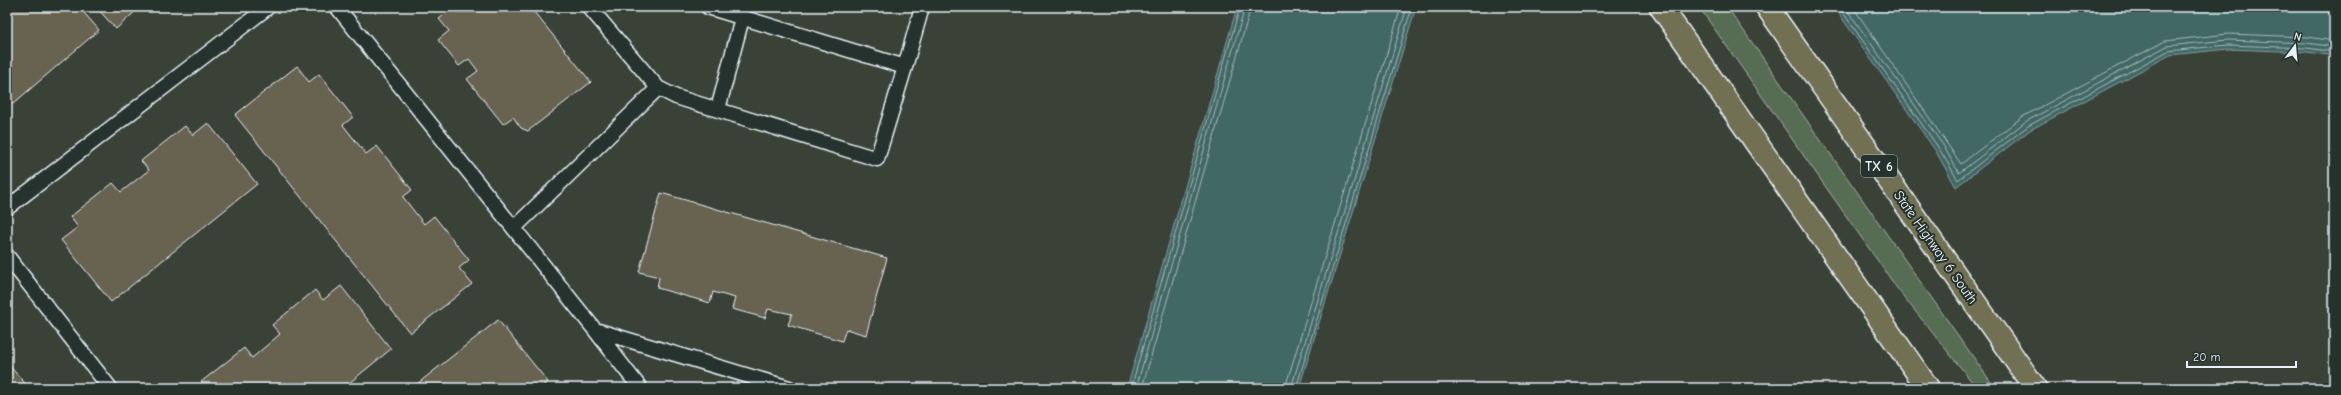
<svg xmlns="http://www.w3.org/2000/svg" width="2341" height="395" font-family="'Comic Neue',sans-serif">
<rect width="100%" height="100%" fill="#3a4238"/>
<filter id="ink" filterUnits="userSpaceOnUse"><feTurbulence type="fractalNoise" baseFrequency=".025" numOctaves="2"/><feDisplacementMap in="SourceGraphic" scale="8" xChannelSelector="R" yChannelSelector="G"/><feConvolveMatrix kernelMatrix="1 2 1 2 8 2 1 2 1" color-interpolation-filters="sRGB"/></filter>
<g filter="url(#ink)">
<path fill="#576d52" stroke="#a0afa5" d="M1699,7h28l268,381h-18l-78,-97z"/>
<path fill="#426765" stroke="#849ea0" d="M1237,7h179l-117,381h-172z
M1834,7h500v49l-27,-4 -79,-3 -58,6 -140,75 -74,57 -21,-37z"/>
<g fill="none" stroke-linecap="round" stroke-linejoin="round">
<path stroke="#a6babd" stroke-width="1" d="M1839,7l99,140 20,33 70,-54 140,-75 60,-6 79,3 27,4
M1845,7l98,138 16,28 66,-51 142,-76 61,-6 79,3 27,4
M1853,7l108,157 61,-47 143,-76 63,-7 80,3 26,4
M1131,388l109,-381
M1136,388l109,-381
M1142,388l109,-381
M1285,388l116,-381
M1291,388l116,-381
M1296,388l116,-381"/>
</g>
<path fill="#686451" stroke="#e8f1f8" d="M7,7h72l20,23 -92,79z
M96,7h44l-24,22z
M454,7h76l61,75 -63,49 -7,-3 -8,-11 -10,7 -36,-45 11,-8 -9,-12 -10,7 -21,-26 11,-9 -10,-12z
M297,66l12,16 10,-8 34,43 -10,8 23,29 11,-8 35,44 -9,7 21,27 10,-8 35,44 -10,8 13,16 -62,49 -175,-218z
M208,123l49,61 -146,118 -50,-62 17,-13 -8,-10 43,-34 8,9 28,-22 -8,-9 44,-35 8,9z
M661,193l226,65 -21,77 -20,-6 -4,12 -54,-16 4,-11 -24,-5 -3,9 -33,-9 3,-11 -22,-6 -3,11 -53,-15 2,-11 -20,-5z
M341,286l50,63 -48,39h-138l-4,-6 43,-34 8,10 28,-24 -8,-9 43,-35 8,10z
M498,320l50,62 -8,6h-128z
M7,363l22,25h-22z"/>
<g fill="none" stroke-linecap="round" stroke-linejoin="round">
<defs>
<path id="lane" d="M337,7l258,323 194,58
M589,7l69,81 18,9 201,62 28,-92
M708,7l197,60 17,-60
M718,109l24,-91
M7,208l261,-201
M514,228l144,-140
M7,256l103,132
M595,330l45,58"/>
<path id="highway" d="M1661,7l267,381
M1767,7l268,381"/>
</defs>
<use href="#lane" stroke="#e8f1f8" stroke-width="17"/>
<use href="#highway" stroke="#e8f1f8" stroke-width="25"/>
<use href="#lane" stroke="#26332d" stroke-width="14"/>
<use href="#highway" stroke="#716f52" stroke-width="22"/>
</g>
</g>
<g text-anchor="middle" stroke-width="4" stroke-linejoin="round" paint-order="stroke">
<rect fill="#26332d" stroke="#aeb8bb" stroke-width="1" x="1861" y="155" width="36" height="22" rx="3"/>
<g font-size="13" font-weight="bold" fill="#e8f1f8">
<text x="1879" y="171">TX 6</text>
</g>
<g font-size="14" fill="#e8f1f8" stroke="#26332d">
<text transform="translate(1936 247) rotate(55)" y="5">State Highway 6 South</text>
</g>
</g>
<rect width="2341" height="395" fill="none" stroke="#26332d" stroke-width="24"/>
<rect x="12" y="12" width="2317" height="371" fill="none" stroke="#e8f1f8" stroke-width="1.5" filter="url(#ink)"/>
<g transform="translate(2295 46) rotate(16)" stroke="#26332d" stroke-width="3" paint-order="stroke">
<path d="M0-3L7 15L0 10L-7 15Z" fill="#e8f1f8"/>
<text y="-6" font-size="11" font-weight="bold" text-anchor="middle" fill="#e8f1f8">N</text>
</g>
<path d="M2187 361v6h109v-6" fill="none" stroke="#e8f1f8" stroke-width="2"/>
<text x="2193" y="361" font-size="12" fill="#e8f1f8" stroke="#26332d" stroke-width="3" paint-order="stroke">20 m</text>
</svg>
